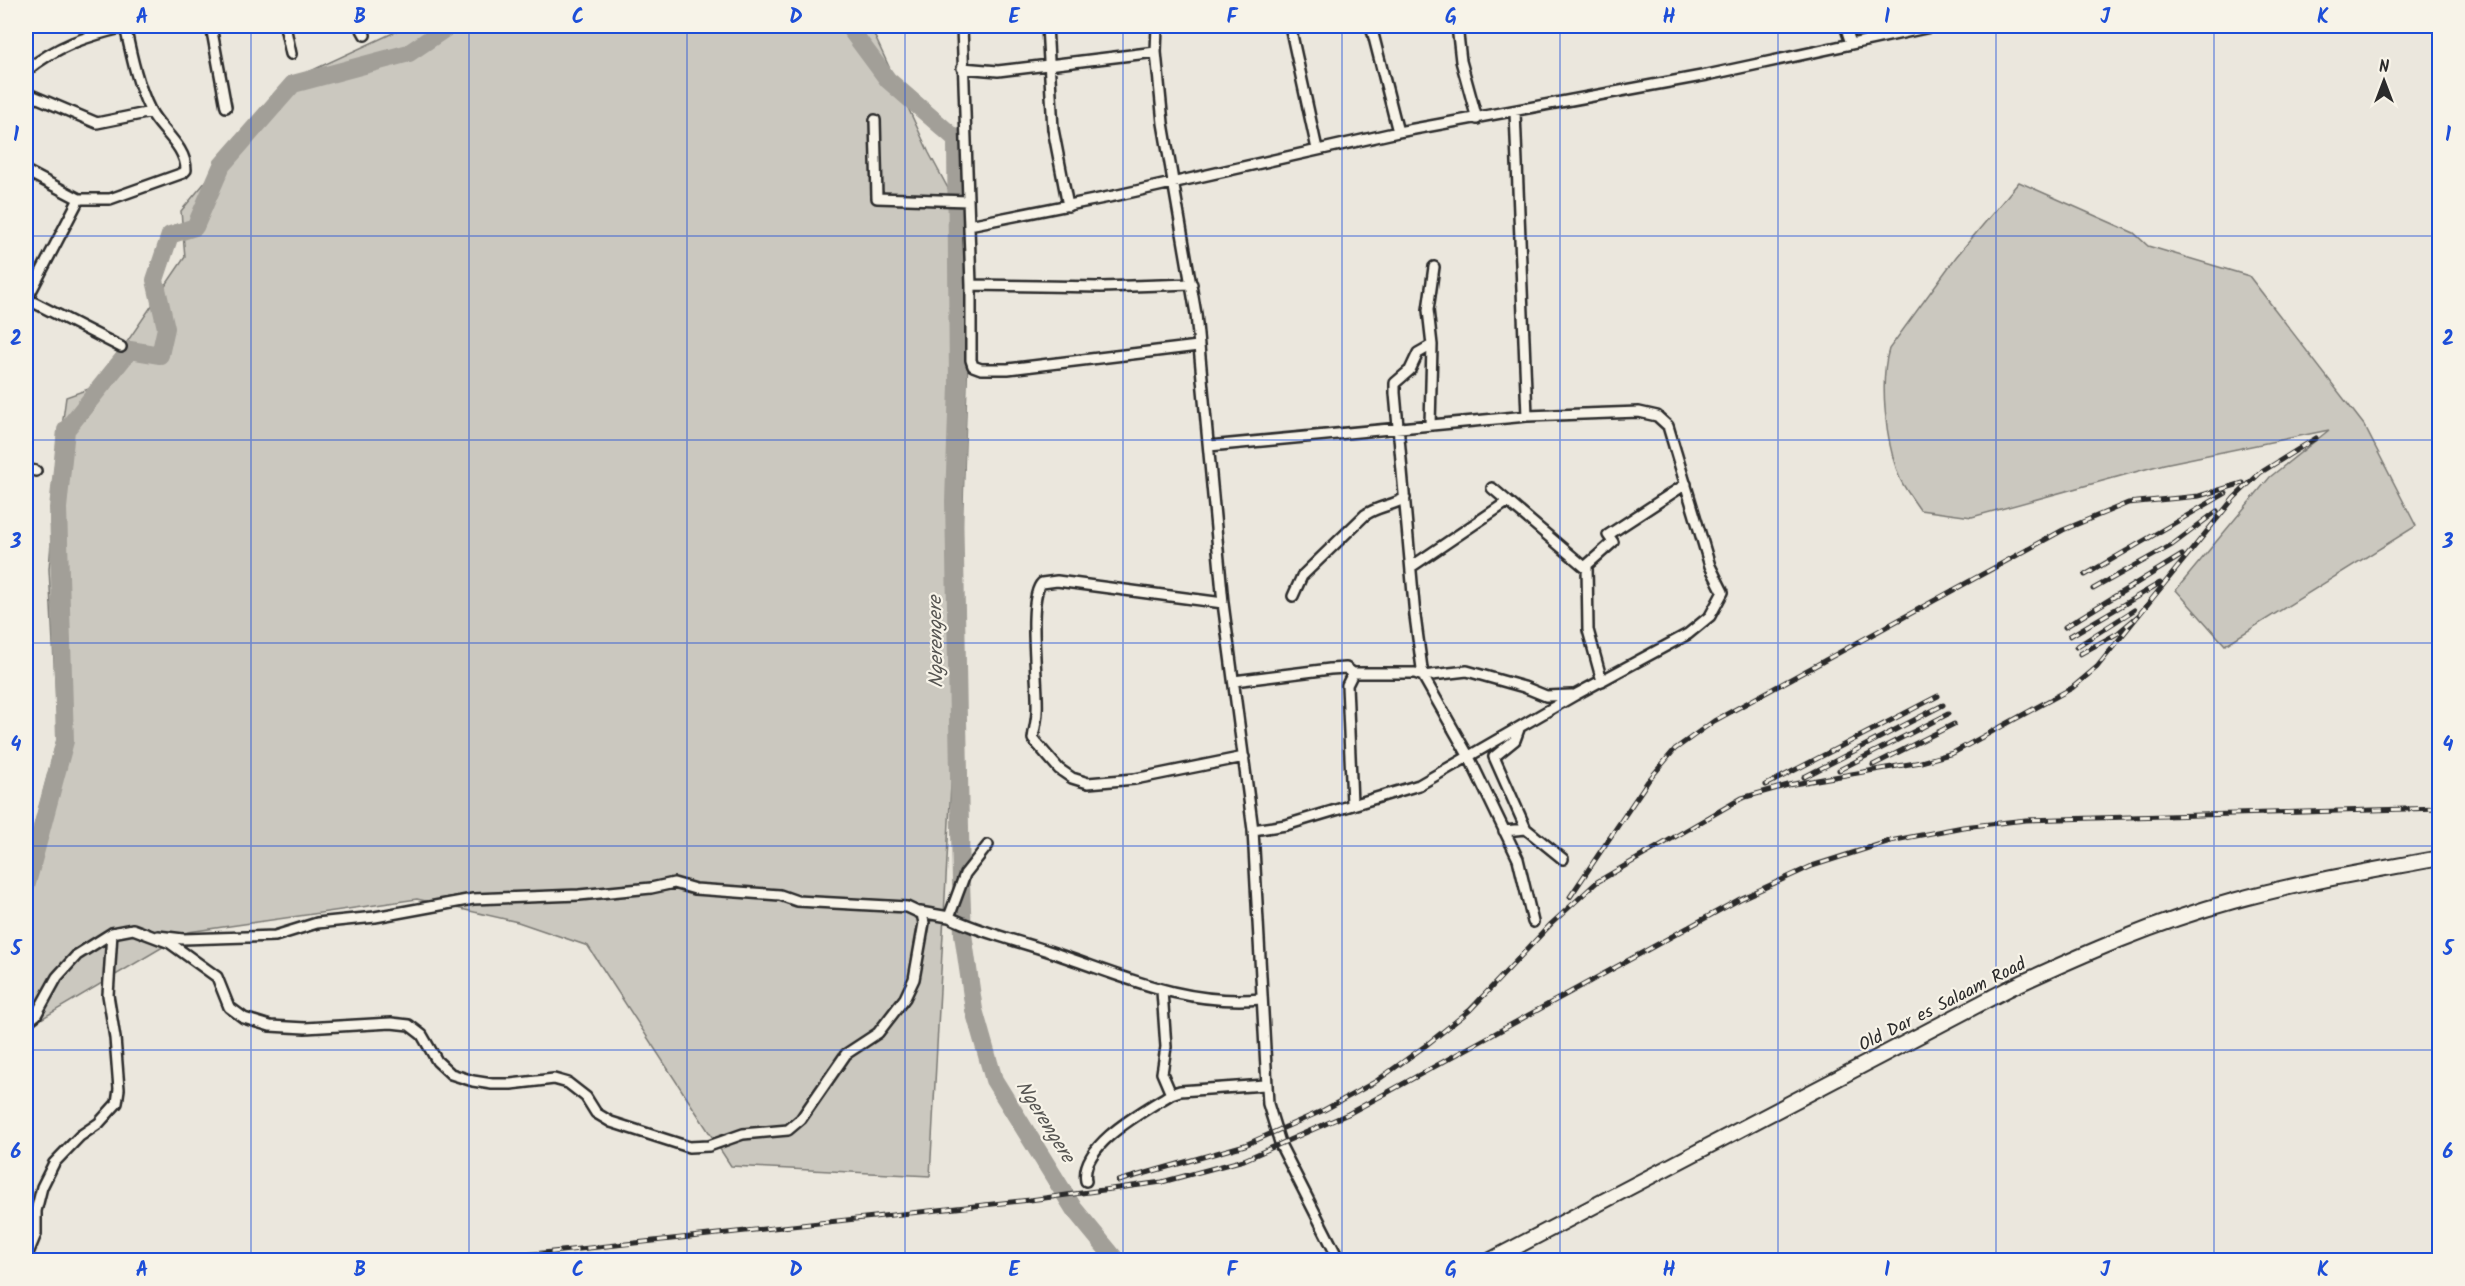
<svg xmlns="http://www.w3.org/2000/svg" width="2465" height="1286" font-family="Kalam,sans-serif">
<rect width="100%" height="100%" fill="#ebe7dd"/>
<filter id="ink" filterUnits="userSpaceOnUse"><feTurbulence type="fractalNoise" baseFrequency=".0167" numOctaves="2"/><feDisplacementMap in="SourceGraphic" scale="12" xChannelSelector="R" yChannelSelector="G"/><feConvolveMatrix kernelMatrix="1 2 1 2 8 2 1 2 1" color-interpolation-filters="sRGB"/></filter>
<g filter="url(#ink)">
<path fill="#cbc8bf" stroke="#7b7a75" stroke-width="1.5" d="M408,26h462l59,127 43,80 -14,421 -28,522 -199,-10 -143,-220 -70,-24 -101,-23 -229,33 -162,96v-171l32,-121 -9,-167 8,-106 9,-66 31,-11 88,-129 -4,-46 110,-131z
M2019,182l115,51 14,13 101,30 115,149 52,101 -191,119 -49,-55 94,-113 59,-47 -165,34 -192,53 -52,-7c-7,-11 -18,-24 -22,-36 -12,-34 -19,-91 -9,-125l67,-92z"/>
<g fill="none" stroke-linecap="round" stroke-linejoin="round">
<path stroke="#a29f98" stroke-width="18" d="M848,26l40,54 68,59 2,246 -4,116 7,382 2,51 11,76 20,70 80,129 42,51
M26,887l39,-146 -7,-233 8,-78 64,-80 30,5 6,-27 -11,-48 15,-45 25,-8 27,-62 71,-81 116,-31 40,-27"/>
<defs>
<path id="street" d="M211,26l15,81
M285,26l6,28
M360,26l5,9
M962,26l9,259v75l2,6 8,3h27l190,-23
M1047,26l6,103 15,77
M1157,26l-1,26 7,71 33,191 27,289 30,227 15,274 13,42 58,114
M1290,26l27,123
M1371,26l27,106
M1457,26l4,35 16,58
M1845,26l6,17
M962,68l36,3 158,-19
M26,71c30,-25 61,-35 99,-44
M26,93l71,30 54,-11
M1515,112l12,304
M875,120l2,78 91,3
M26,171l53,28h31l73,-26 3,-3c0,-24 -26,-40 -36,-60 -13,-26 -19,-56 -25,-84
M79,199l-52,100 94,48
M969,225l145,-29 284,-64 309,-57 228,-49
M971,285l130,2 91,-3
M1432,345l-14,8 -8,17 -15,13v10l20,223 8,60 46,81 49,102 15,63
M1430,425l2,-80 -4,-35 6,-43
M1209,446l318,-30 112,-4 18,4 11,10 42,140 13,26 -13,24 -22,18 -113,61 -156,90 -133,40 -33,5
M26,469l10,2
M1492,488l95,81
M1411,567l96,-65
M1293,596l9,-20 63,-61c13,-9 27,-9 40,-17
M1223,603l-166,-22 -15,2c-16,15 -3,103 -5,128 0,9 -3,19 -4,28l26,30 13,9 16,5 47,-4 109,-22
M1234,681l96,-12 16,-1 7,5h62l8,3 44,-5 57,16 22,9 26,-1
M1602,681l-14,-51 -1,-65 26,-23 -5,-7 78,-51
M1519,729l-4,11 -21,17 32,72 37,30
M1352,803l-5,-118 6,-12
M1504,831l22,-2
M988,845l-23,29 -16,43c30,15 66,23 99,34 73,24 134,55 213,48
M920,912l29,5
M1162,991l4,56 -4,26 9,21
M26,1023l10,-8 21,-38 20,-22 35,-22 21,-4 37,14 47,34 12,30 15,11 26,8 35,2 86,-5 18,2 13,10 15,26 14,13 22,7 19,3h19l43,-5 14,4 18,14 10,16 15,9 78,25 20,-1 34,-12 45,-4 13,-11 45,-65 32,-21 27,-35 9,-19 10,-56 -2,-9 -15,-7 -110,-6 -17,-6 -85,-6 -21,-6 -23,5 -72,7 -106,4 -98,18 -58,6 -42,13 -92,3 -25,-3
M1086,1181c-7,-36 58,-70 85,-87l9,-3 85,-6
M26,1258l10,-24v-23l6,-24 12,-24 26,-27 19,-13 18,-20 2,-14 -4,-51 -7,-43 4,-62"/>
<path id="secondary" d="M1491,1260l517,-271c73,-34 148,-67 225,-88 68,-19 138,-30 207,-43"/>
</defs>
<use href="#street" stroke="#2b2b2b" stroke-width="14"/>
<use href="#secondary" stroke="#2b2b2b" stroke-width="18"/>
<use href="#street" stroke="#f7f3e8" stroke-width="9"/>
<use href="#secondary" stroke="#f7f3e8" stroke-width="14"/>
<defs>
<path id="rail" d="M2085,575l141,-82
M2093,589l79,-44 45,-34
M2065,627l117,-72
M2070,636l90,-53
M2076,647l58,-37
M2080,654l38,-21 20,-17 96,-118 26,-25 56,-35
M1873,765l81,-41
M1839,770l109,-56
M1804,777l139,-72
M1766,785l172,-89
M1570,897l78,-116 27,-32 39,-28 349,-191 65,-27 71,-7 44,-13
M1118,1181l127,-36 79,-35 51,-28 50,-36 45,-36 81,-86 46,-42 145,-84 46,-13 133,-23 32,-9 119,-65 25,-21 41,-51
M479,1260l551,-60 132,-18 82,-22 104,-46 392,-215 37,-17 35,-16 78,-25 73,-14 63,-7 414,-12"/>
</defs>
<use href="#rail" stroke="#2b2b2b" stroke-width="5"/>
<use href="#rail" stroke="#f7f3e8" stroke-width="3" stroke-dasharray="9" stroke-linecap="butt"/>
</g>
</g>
<path fill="none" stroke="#1d4ed8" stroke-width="1.5" stroke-opacity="0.55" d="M251,26v1234M469,26v1234M687,26v1234M905,26v1234M1123,26v1234M1342,26v1234M1560,26v1234M1778,26v1234M1996,26v1234M2214,26v1234M26,236h2414M26,440h2414M26,643h2414M26,846h2414M26,1050h2414"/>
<g text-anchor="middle" stroke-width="4.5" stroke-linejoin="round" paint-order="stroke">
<g font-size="18" fill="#2b2b2b" stroke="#f7f3e8">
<text transform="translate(1942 1004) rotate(-27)" y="6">Old Dar es Salaam Road</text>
</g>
<g font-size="20" font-style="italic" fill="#555451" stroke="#f7f3e8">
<text transform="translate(935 642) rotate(-91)" y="7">Ngerengere</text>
<text transform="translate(1046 1121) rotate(58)" y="7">Ngerengere</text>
</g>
</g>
<rect width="2465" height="1286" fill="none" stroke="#f7f3e8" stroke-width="66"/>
<g transform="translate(2384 81)" stroke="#f7f3e8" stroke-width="4.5" paint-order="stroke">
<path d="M0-4.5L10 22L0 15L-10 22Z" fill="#2b2b2b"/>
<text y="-9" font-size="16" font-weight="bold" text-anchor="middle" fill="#2b2b2b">N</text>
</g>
<rect x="33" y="33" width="2399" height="1220" fill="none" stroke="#1d4ed8" stroke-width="2"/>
<g font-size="20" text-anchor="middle" font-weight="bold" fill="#1d4ed8">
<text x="142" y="23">A</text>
<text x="360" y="23">B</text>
<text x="578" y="23">C</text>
<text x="796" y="23">D</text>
<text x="1014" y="23">E</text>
<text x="1232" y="23">F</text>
<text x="1451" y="23">G</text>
<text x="1669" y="23">H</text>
<text x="1887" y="23">I</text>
<text x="2105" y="23">J</text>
<text x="2323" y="23">K</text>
<text x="16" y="141">1</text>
<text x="2448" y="141">1</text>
<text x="16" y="345">2</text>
<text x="2448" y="345">2</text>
<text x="16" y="548">3</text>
<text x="2448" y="548">3</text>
<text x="16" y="751">4</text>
<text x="2448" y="751">4</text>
<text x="16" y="955">5</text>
<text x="2448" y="955">5</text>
<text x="16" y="1158">6</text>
<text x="2448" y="1158">6</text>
<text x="142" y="1276">A</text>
<text x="360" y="1276">B</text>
<text x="578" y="1276">C</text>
<text x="796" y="1276">D</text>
<text x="1014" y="1276">E</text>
<text x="1232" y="1276">F</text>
<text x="1451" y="1276">G</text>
<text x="1669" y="1276">H</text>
<text x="1887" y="1276">I</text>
<text x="2105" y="1276">J</text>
<text x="2323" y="1276">K</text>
</g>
</svg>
